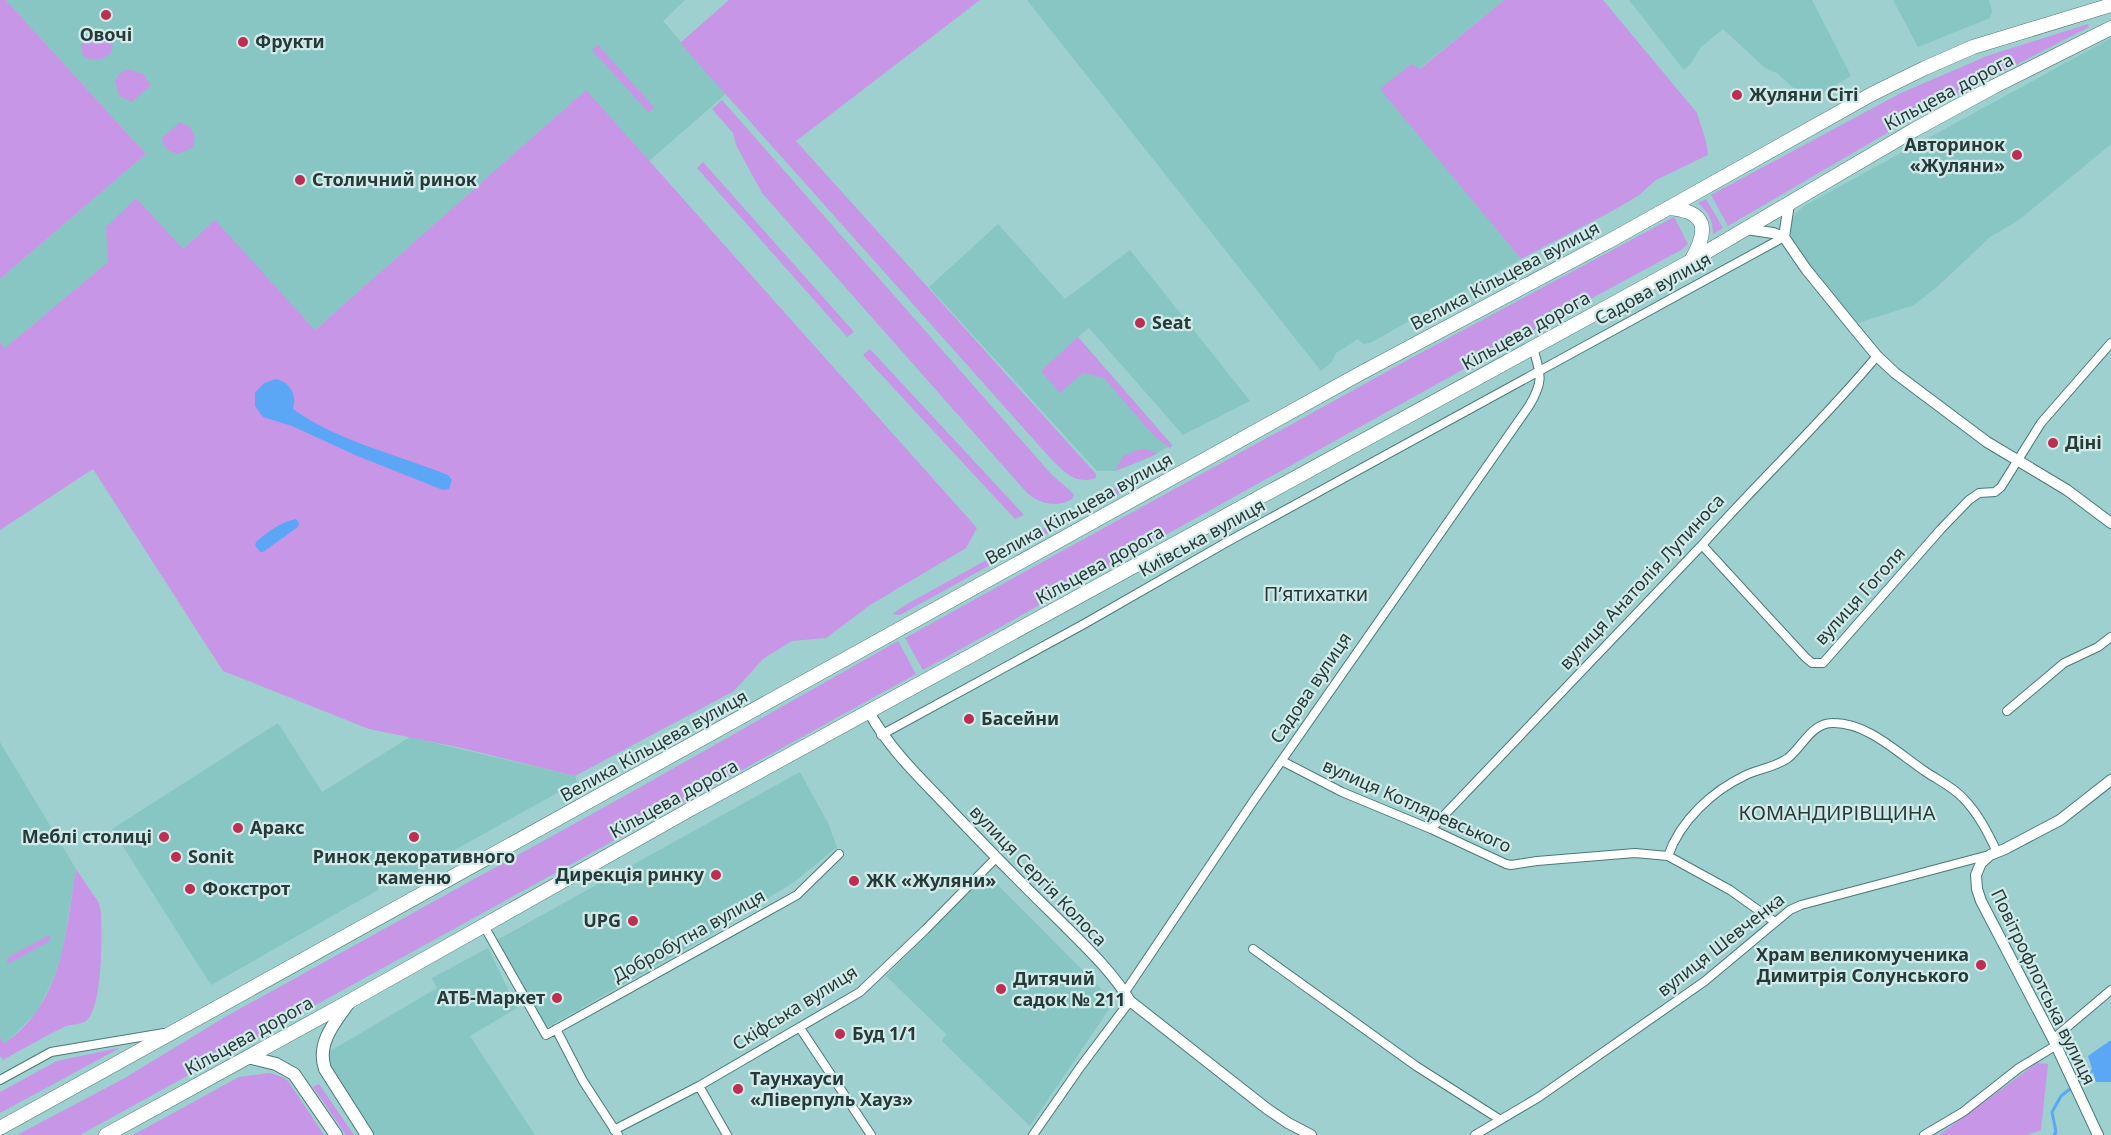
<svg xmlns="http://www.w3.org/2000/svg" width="2111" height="1135" font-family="'Noto Sans',sans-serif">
<rect width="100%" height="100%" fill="#9dd0ce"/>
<path fill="#88c6c3" d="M6,0h679l-22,21 63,73 -77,67 -64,-70 -270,239 -101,-109 -31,28 -77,-22 2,35 -103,86 -5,-6v-63l146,-125z
M1027,0h477l-85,69 -38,20 140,170 -151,84 -7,1 -5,-5 -22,14 -4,9 -11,9z
M1629,0h183l39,76 -43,25 -31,-28 -12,-5 -42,-39 -23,19 -8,14 -8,8z
M1893,0h96l3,11 -2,7 -72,29z
M2111,38v106l-92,76 -29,17 -53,50 -23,18 -56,18 -55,-64 -11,-18 -2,-17 6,-11 8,-7z
M998,224l67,75 65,-49 120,151 -67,34 -94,-107 -11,9 94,108 -28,15 -29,11h-18l-168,-184z
M278,723l44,69 88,-55 165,39 2,6 -187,104 -10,-3 -2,7 -167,95 -99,-156z
M0,742l76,127 -13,81 -10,30 -16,32 -33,33 5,8 -9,5z
M800,772l28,51 9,24 -43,35 -88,55 -160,91 -49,-88z
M987,874l127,128 -84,124 -88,-85 4,-7 -60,-58z
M488,948l29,60 -47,28 65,99h-161l-48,-72 1,-10 110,-65 -5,-10z"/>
<path fill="#c896e7" d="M0,0h6l140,154 -146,125z
M729,0h251l-184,141 300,333v4c-19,7 -31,-5 -44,-18l-372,-417z
M1504,0h99l94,113c4,15 10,26 11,42l-52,25 -17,15 -23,14 -95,50 -141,-170 31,-25 9,5z
M2088,24l1,3 -178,92 -183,107 -17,-31 190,-102 86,-37z
M99,29l9,4 5,9 -2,11c-10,8 -16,9 -28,3l-2,-11z
M598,45l56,62 -5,6 -57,-63z
M128,69l15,5 8,11 -19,17 -13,-6 -4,-15 5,-8z
M586,90l391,438 -11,20 -96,57 -44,33 -34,3 -29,18 -29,32 -159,85 -113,-28 -93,-19 -146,-58 -130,-202 -93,61v-188l5,6 103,-86 -2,-35 30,-29 47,51 32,-29 100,110z
M722,100l330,375 22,19 -2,5c-15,9 -31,5 -44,-5l-266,-301 -26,-48 -3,-12 -21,-24z
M180,122l10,5 5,11 -2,9 -15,7c-10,-3 -14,-5 -16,-16z
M703,162l151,170 -7,5 -150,-169z
M1706,199l17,29 -10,6c0,-14 -5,-22 -15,-31z
M1674,217l14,27 -7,6 -120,65 -638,355 -18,-32 510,-282z
M1078,337l94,108 -2,3 -16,-12 -50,-58 -21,-5 -23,20 -19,-22z
M870,349l154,166 -9,4 -152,-164z
M1141,449h7l9,5 -42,17 8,-15z
M1160,471l-260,144 -8,-1 17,-11 207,-115 30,-14z
M898,641l18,33 -836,461h-63l106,-56 102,-62 412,-228z
M76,869l23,34 2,10c1,22 2,94 -15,108 -6,4 -16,3 -22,6 -21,10 -41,22 -61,33l-3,-5v-18l4,7c12,-9 24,-20 33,-33 28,-41 31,-94 39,-142z
M47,936h3v5l-40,22h-3v-5z
M118,1048v1l-118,64v-21l57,-31z
M2037,1063l11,1 -7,66 -14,5h-88z
M270,1073l12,4 6,4 36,54h-191l106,-58z
M319,1084l35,51h-8l-33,-48z"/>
<path fill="#5ca6f6" d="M276,379c15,4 21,16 17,30 46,33 103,45 155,66l4,5 -3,9 -6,1 -88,-35 -63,-29 -29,-9 -8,-11v-13l9,-10z
M296,519l3,4 -1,4 -35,25h-3l-5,-7 1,-3c12,-10 24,-20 40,-23z
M2111,1040v42h-15l-8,-26z"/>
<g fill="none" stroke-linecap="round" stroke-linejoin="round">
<path stroke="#5ca6f6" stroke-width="3" d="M2077,1083l19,-15
M2054,1135l2,-3 -4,-20 9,-16 9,-7"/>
<defs>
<path id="minor" d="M1702,545l103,112 7,6h11l118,-134 28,-29 10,-7 16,-1 6,-5 40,-64 70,-80
M2007,711l57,-48 34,-16 13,-10
M881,735l203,-111 143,-82 557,-305
M1282,761l60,31 89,37 75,35 5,1 26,-4 98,-8 33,3 62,34 45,32
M1431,829l271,-284c57,-64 120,-123 175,-189
M1668,856c12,-35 44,-65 78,-81 13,-6 30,-8 42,-17 15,-12 24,-36 46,-35 34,0 65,31 92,49 12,8 27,15 37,26 15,15 25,35 34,54
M484,926l62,109 251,-140 42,-41
M1253,949l163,117 83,53
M1125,992l127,-189 277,-397c15,-25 12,-31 4,-58
M800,1028l71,107
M556,1029l27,52 35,54
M2053,1039l58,-49
M0,1080l51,-28 113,-19
M699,1086l28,49
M614,1130l85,-44 161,-94 65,-62 71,-72
M1033,1135l48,-69 49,-65
M1475,1135l64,-38 166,-116 85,-71 11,-5 188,-50
M1924,1135l39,-23 56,-44 36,-22"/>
<path id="tertiary" d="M1746,229l27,4 11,4 22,32 47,58 24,29 18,17 92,69 80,48 44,33
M1784,237l5,-33
M869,712c20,36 48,63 76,92 37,39 74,77 113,115 25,25 54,52 72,82l136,107 22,15 23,12
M2098,1135l-45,-96 -72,-138 -4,-12 -1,-14 5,-12 9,-8 15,-6 55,-29 51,-40"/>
<path id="secondary" d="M350,1001c-15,21 -34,42 -25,68l42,66
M248,1057l28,7 18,10 42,61"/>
<path id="trunk" d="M1668,208c39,3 41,21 24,51
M0,1128l1361,-755 252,-134 259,-145 53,-26 48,-21 138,-42
M106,1135l244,-134 339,-191 1002,-549 223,-131 79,-43 118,-59"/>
</defs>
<use href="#minor" stroke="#497a78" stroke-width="10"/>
<use href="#tertiary" stroke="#497a78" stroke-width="12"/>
<use href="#secondary" stroke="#497a78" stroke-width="14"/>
<use href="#trunk" stroke="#497a78" stroke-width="15"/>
<use href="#minor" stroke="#fff" stroke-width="8"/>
<use href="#tertiary" stroke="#fff" stroke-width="10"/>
<use href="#secondary" stroke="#fff" stroke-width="12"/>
<use href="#trunk" stroke="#fff" stroke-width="14"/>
</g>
<g fill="#be2e51" stroke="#d2ebea" stroke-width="2">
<circle cx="106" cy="15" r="6"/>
<circle cx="243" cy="42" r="6"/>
<circle cx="1737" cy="95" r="6"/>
<circle cx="2017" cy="155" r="6"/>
<circle cx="300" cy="180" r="6"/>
<circle cx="1140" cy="323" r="6"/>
<circle cx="2053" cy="443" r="6"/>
<circle cx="969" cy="719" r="6"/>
<circle cx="238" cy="828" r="6"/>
<circle cx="164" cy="837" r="6"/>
<circle cx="414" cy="837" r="6"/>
<circle cx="176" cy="857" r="6"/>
<circle cx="716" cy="875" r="6"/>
<circle cx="854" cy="881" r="6"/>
<circle cx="190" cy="889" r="6"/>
<circle cx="633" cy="921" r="6"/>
<circle cx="1981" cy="965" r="6"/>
<circle cx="1001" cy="989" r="6"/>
<circle cx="557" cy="998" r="6"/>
<circle cx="840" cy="1034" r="6"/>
<circle cx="738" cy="1089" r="6"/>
</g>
<g text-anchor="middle" stroke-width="4.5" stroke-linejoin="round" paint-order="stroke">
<g font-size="18" font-weight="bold" fill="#253a39" stroke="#d2ebea" text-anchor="start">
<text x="106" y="41" text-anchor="middle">Овочі</text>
<text x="255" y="48">Фрукти</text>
<text x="1749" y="101">Жуляни Сіті</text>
<text x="2005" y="151" text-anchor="end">Авторинок<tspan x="2005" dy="21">«Жуляни»</tspan></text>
<text x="312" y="186">Столичний ринок</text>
<text x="1152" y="329">Seat</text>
<text x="2065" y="449">Діні</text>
<text x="981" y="725">Басейни</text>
<text x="250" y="834">Аракс</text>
<text x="152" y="843" text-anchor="end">Меблі столиці</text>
<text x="188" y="863">Sonit</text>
<text x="414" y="863" text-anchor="middle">Ринок декоративного<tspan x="414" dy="21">каменю</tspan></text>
<text x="704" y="881" text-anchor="end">Дирекція ринку</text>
<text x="866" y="887">ЖК «Жуляни»</text>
<text x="202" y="895">Фокстрот</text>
<text x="621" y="927" text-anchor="end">UPG</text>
<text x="1969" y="961" text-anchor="end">Храм великомученика<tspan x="1969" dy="21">Димитрія Солунського</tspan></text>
<text x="1013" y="985">Дитячий<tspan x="1013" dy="21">садок № 211</tspan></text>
<text x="545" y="1004" text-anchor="end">АТБ-Маркет</text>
<text x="852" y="1040">Буд 1/1</text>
<text x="750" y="1085">Таунхауси<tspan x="750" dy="21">«Ліверпуль Хауз»</tspan></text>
</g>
<g font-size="18" fill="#253a39" stroke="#d2ebea">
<text transform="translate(1949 92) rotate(-28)" y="6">Кільцева дорога</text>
<text transform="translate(1505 276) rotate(-28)" y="6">Велика Кільцева вулиця</text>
<text transform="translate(1653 289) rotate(-29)" y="6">Садова вулиця</text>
<text transform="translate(1526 331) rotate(-29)" y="6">Кільцева дорога</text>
<text transform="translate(1079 509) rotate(-29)" y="6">Велика Кільцева вулиця</text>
<text transform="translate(1202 538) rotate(-29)" y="6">Київська вулиця</text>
<text transform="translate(1100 565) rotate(-29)" y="6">Кільцева дорога</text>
<text transform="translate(1642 582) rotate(-47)" y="6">вулиця Анатолія Лупиноса</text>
<text transform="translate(1860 596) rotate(-48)" y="6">вулиця Гоголя</text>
<text transform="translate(1311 688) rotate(-56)" y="6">Садова вулиця</text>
<text transform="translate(654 746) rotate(-29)" y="6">Велика Кільцева вулиця</text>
<text transform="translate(674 799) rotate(-29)" y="6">Кільцева дорога</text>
<text transform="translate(1417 806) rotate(24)" y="6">вулиця Котляревського</text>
<text transform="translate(1038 876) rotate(46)" y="6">вулиця Сергія Колоса</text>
<text transform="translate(689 936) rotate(-29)" y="6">Добробутна вулиця</text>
<text transform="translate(1721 945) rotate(-38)" y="6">вулиця Шевченка</text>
<text transform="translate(2043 987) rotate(64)" y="6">Повітрофлотська вулиця</text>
<text transform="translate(795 1008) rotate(-32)" y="6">Скіфська вулиця</text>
<text transform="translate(249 1036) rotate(-29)" y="6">Кільцева дорога</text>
</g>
<g font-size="20" fill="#253a39" stroke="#d2ebea">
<text x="1316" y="601">Пʼятихатки</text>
<text x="1837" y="820">КОМАНДИРІВЩИНА</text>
</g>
</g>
</svg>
